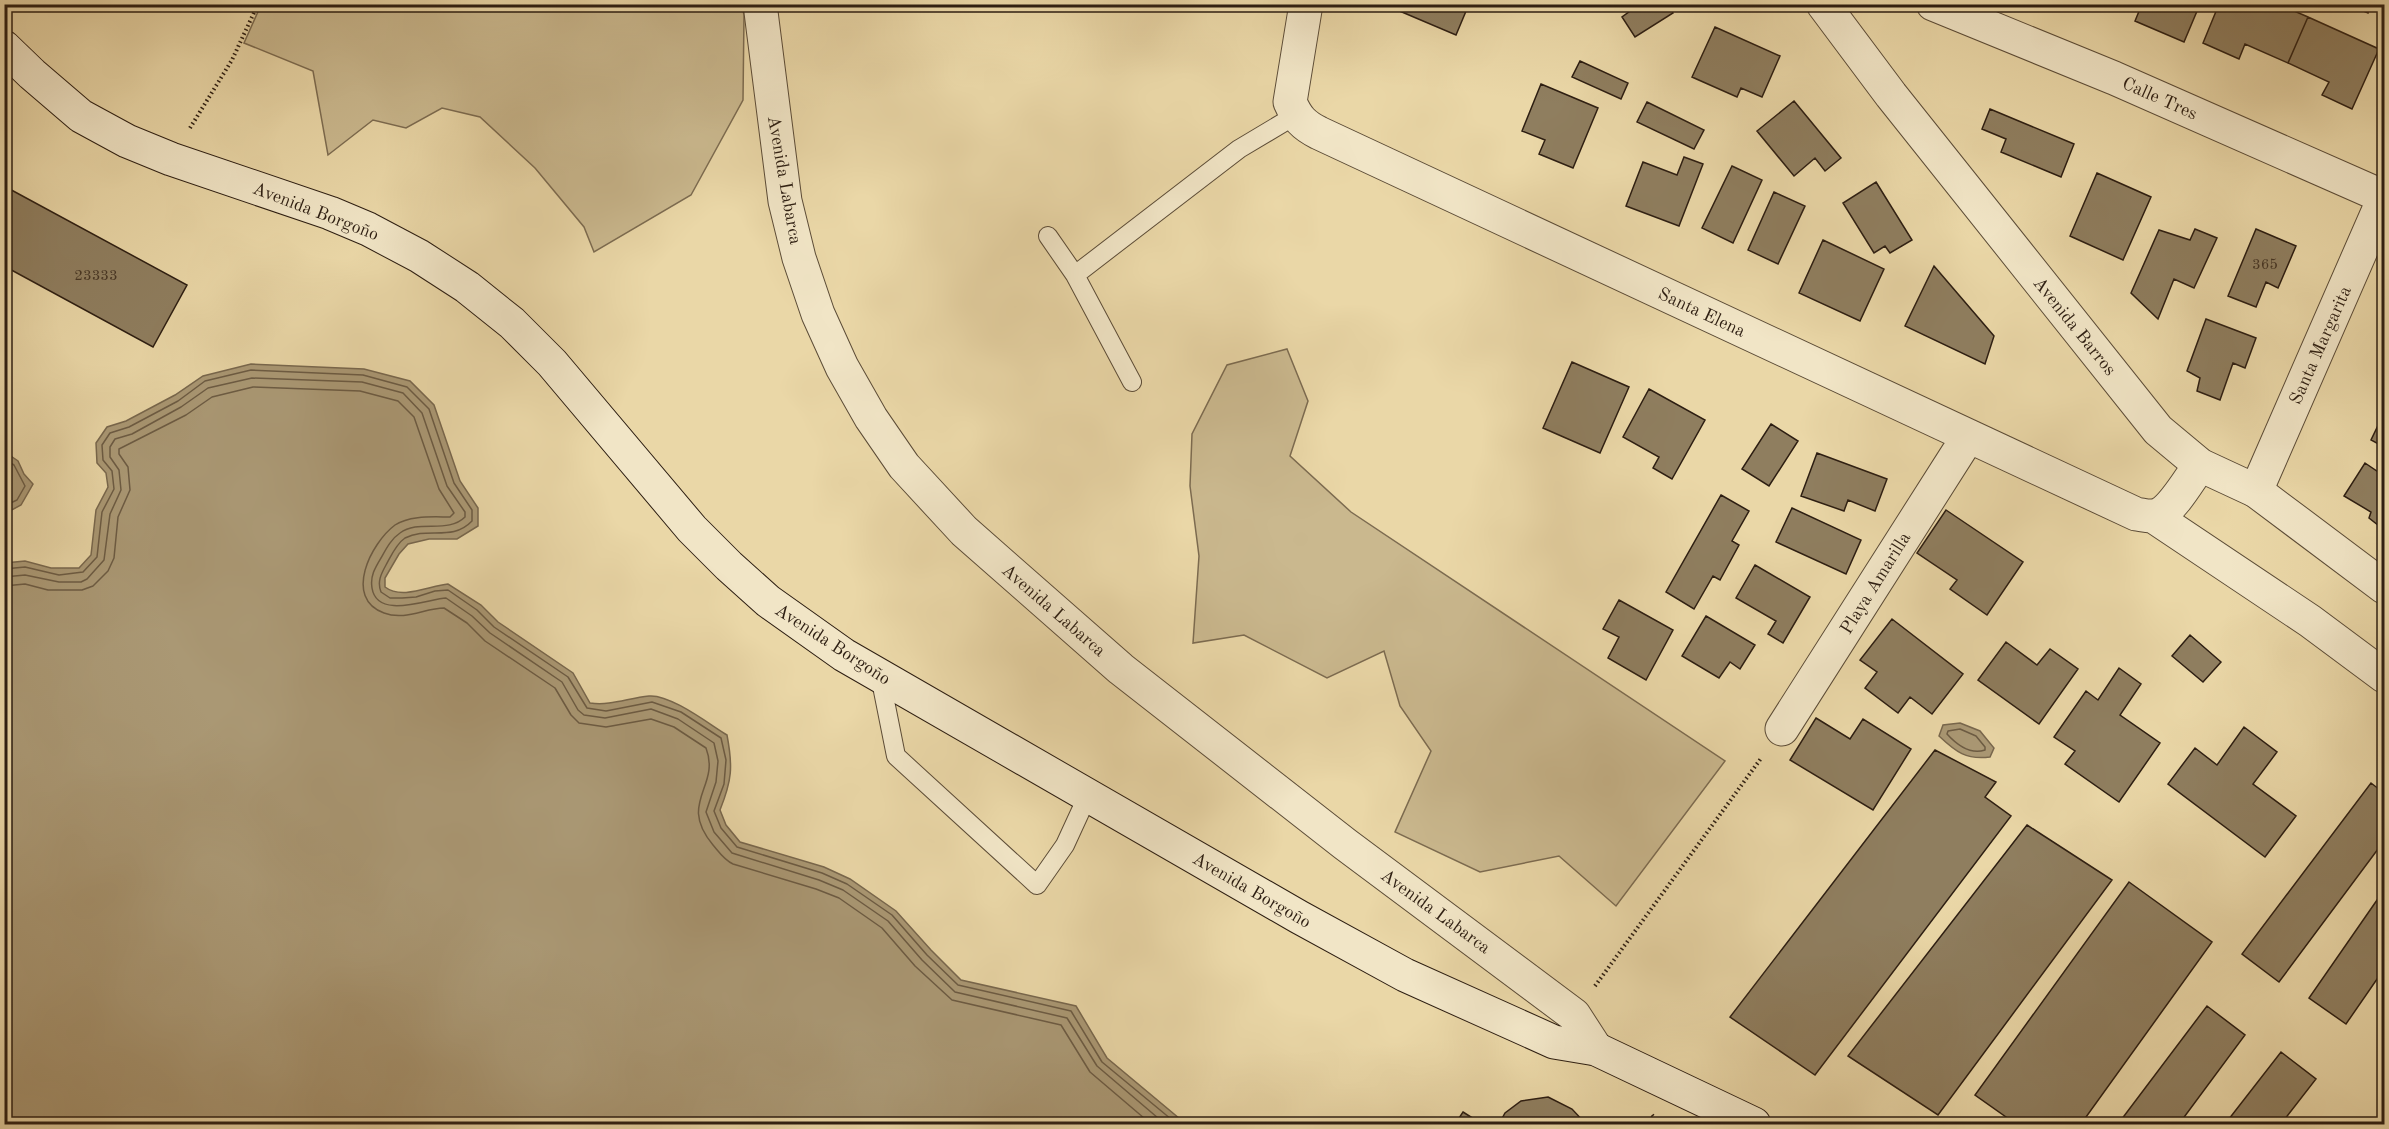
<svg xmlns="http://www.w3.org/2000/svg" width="2389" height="1129" font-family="'Old Standard TT',serif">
<rect width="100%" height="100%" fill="#ead7a7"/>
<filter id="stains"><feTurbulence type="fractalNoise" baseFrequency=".00333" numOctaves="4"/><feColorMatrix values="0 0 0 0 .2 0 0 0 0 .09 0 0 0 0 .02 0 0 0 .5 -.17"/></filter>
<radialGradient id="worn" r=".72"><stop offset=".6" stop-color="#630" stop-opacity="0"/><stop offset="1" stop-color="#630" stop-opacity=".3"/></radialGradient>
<path fill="#cab88e" stroke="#7c6b50" stroke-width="1.5" d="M261,5h481l2,10 -1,85 -52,95 -97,57 -10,-25 -49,-59 -55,-51 -38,-9 -36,20 -33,-8 -45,35 -15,-84 -69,-28z
M1287,349l21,52 -18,55 61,56 374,249 -109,145 -57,-50 -79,16 -85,-40 36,-81 -31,-45 -16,-55 -57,27 -83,-43 -51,8 6,-87 -9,-70 2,-52 35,-69z"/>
<path fill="#aa9874" stroke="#78674d" stroke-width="1.5" d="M251,364l113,5 46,12 24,24 26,76 18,27v18l-21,13h-28l-21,5 -9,10 -14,24v9c17,13 44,-1 63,-3l33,21 17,17 75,51 17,30c21,3 38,-5 59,-7 21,-2 60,28 78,39 6,32 5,45 -7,75l6,15 14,17 84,25 26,12 46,32 35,39 30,30 115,26 31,52 79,66h-1181v-561l20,-2 26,7h28l12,-13 5,-45 12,-23 -2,-14 -9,-10 -1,-20 11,-16 19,-6 49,-26 28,-19z
M5,452l13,9 6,13 9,10 -12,21 -13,7 -3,-1z
M1960,723l20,8 14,17 -4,9c-24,3 -34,-5 -51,-21l4,-11z"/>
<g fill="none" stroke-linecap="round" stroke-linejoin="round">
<path stroke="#6c5b43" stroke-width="1.5" d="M4,459l10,6 11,21 -8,14 -13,6
M4,569l21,-2 34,8 24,-3 14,-15 5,-45 12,-23 -2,-18 -9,-11 -1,-15 8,-12 19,-6 49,-26 27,-20 46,-11 112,5 44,12 22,22 25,74 18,27v11c-20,21 -44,5 -67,17 -9,6 -14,18 -19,27 -5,9 -9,17 -5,27l9,6h12l14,-1 19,-6 13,-1 29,20 17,17 74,50 19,31 19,3 46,-9 29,10 40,26 5,22 -2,24 -10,27 7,17 16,19 85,26 25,11 45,31 35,40 31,30 113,26 31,51 75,62
M4,577l21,-2 34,7h22l6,-3 17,-19 6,-46 11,-24 -2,-20 -9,-13v-10l5,-8 17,-5 49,-27 27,-19 44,-10 110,4 41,11 19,20 25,73 18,26v5c-17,17 -46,2 -65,16 -9,6 -14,16 -19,25 -6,10 -11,18 -9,30 5,32 56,11 74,10l26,18 18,17 72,49 16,28 6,5 21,3 46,-9 27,10 36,24 4,18 -2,21 -10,30 8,20 18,21 87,27 24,10 45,31 34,39 33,32 112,26 30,48 68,58
M4,586l21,-2 23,6h34l11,-4 15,-15 6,-13 4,-41 12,-27 -2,-23 -9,-13v-5l67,-34 26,-18 41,-10 107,4 38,10 16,16 25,72 15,24 -4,4c-17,0 -40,-2 -55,8 -24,18 -52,73 -11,88 21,8 41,-5 60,-5l23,15 18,18 70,47 16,27 8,8 27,4 45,-8 23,8 32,21c15,39 -29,54 7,97 6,7 11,15 20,19l83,25 23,9 43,30 33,38 37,34 109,25 29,47 61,52
M1960,729l16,7 9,11v3c-15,5 -28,-5 -38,-16l1,-3z"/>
</g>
<path fill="#8f7e5f" stroke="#2d1e12" stroke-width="1.5" d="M1383,4h86l-13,31z
M1668,4l5,9 -38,24 -13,-20 18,-13z
M2142,4h58l-16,38 -49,-21z
M2219,4h59l30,13 -20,46 -43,-19 -6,15 -36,-16z
M2347,4h24l-3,9z
M2308,17l71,32 -27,60 -30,-14 7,-13 -41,-19z
M1715,27l65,29 -18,41 -21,-9 -4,9 -45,-20z
M1580,61l48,22 -7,16 -49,-22z
M1541,84l57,24 -25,60 -34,-14 6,-14 -23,-9z
M1794,101l47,57 -16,13 -10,-13 -21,18 -37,-45z
M1647,102l57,28 -10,19 -57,-27z
M1990,109l84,35 -13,33 -60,-25 5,-13 -24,-10z
M1684,157l19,7 -24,62 -53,-20 17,-44 34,13z
M1732,166l30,14 -29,63 -31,-15z
M2097,173l54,24 -28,63 -53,-24z
M1876,182l36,58 -22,13 -5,-7 -11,7 -31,-50z
M4,186l183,99 -34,62 -149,-81z
M1774,192l31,14 -27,58 -30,-14z
M2195,229l22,9 -23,50 -20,-9 -16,40 -27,-26 28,-63 31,10z
M2256,229l40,17 -18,42 -12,-6 -10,25 -28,-11z
M1823,240l61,29 -24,52 -61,-28z
M1934,266l60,70 -9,28 -80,-38z
M2206,319l50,19 -11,30 -12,-5 -13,37 -23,-9 3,-13 -13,-7z
M1572,362l57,25 -29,66 -57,-25z
M1649,389l56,31 -33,59 -19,-11 6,-11 -36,-20z
M2384,413v34l-13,-7z
M1771,424l27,17 -29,45 -27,-17z
M1817,453l70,26 -12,32 -27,-11 -4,11 -43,-15z
M2365,463l19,13 -1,53 -14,-11 2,-6 -27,-16z
M1721,495l28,16 -17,30 7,4 -19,35 -7,-4 -19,33 -28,-17z
M1792,508l69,32 -15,34 -70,-32z
M1946,510l77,52 -36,53 -37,-26 7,-9 -40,-27z
M1755,565l55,32 -27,46 -15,-9 8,-13 -40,-23z
M1619,600l54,30 -27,50 -38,-22 11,-21 -16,-8z
M1706,616l49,29 -15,24 -10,-7 -11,16 -37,-22z
M1892,619l71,55 -31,40 -22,-17 -12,16 -33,-25 12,-16 -17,-12z
M2190,635l31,27 -18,20 -31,-26z
M2006,642l31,23 13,-16 28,20 -39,55 -61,-44z
M2119,668l22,16 -21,31 40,28 -41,59 -54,-38 10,-13 -21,-14 32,-46 12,9z
M1816,718l34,21 13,-20 48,30 -38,61 -83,-50z
M2244,727l33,25 -24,32 43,32 -31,41 -97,-73 27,-36 22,17z
M1935,750l61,32 -11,15 26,19 -196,259 -85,-58z
M2371,783l13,10v48l-105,141 -37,-28z
M2027,825l85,55 -174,235 -90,-59z
M2129,882l83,60 -131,182h-65l-41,-29z
M2384,890v79l-38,55 -37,-26z
M2207,1006l38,29 -66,89h-61z
M2281,1052l35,27 -35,45h-56z
M1548,1097l24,12 14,15h-87l6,-11 16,-12z
M1463,1112l19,12h-27z"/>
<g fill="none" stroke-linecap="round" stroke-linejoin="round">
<defs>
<path id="service" d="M1048,236l27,39 57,107
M1075,275l164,-126 57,-34
M880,676l16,80 141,129 28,-40 23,-50"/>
<path id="minor" d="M1306,4l-16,98c7,16 13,23 29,31l817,381c8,1 16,4 24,0 14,-7 30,-36 40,-49
M1933,4l181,74 270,119
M2256,491l128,-293
M2153,516l157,105 74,55
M1782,729l186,-292"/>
<path id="tertiary" d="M760,4l25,197 14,57 19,56 24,53 29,51 33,48 60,65 157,138 224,175 229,171 22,34
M1823,4l68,91 267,335 42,35 56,26 128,96"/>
<path id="secondary" d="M4,47l28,27 49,42 46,25 44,18 159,54 38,16 51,27 48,31 45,36 40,40 140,166 37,37 39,35 76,54 455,262 106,58 149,67 42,7 158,75"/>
</defs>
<use href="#service" stroke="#5c4c37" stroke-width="20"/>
<use href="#minor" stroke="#5c4c37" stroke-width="35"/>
<use href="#tertiary" stroke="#5c4c37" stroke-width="35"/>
<use href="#secondary" stroke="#2d1e12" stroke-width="35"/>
<path stroke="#2d1e12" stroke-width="4" stroke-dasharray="1.5 3" stroke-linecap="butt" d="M190,128l42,-68 26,-56
M1595,986l167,-229
M1652,1115l8,9"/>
<use href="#service" stroke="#f1e5c6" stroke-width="18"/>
<use href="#minor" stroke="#f1e5c6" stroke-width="33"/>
<use href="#tertiary" stroke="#f1e5c6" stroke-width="33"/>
<use href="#secondary" stroke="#f1e5c6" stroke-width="33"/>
</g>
<g text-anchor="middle" stroke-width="4.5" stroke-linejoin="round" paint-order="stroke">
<g font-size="15" fill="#463625">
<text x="2265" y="269">365</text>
<text x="96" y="280">23333</text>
</g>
<g font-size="18" fill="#2d1e12" stroke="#f1e5c6">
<text transform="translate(2160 98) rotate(24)" y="6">Calle Tres</text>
<text transform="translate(785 180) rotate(80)" y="6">Avenida Labarca</text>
<text transform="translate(316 211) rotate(21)" y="6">Avenida Borgoño</text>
<text transform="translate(1702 312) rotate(25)" y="6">Santa Elena</text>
<text transform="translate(2075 326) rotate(51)" y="6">Avenida Barros</text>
<text transform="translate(2320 345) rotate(-66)" y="6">Santa Margarita</text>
<text transform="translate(1875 583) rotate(-58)" y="6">Playa Amarilla</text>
<text transform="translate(1054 610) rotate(41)" y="6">Avenida Labarca</text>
<text transform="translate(833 644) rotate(33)" y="6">Avenida Borgoño</text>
<text transform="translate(1252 890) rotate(30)" y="6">Avenida Borgoño</text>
<text transform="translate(1436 911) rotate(36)" y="6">Avenida Labarca</text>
</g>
</g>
<rect width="2389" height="1129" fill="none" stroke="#ead7a7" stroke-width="24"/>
<rect x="6" y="6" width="2377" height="1117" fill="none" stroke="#2d1e12" stroke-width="3"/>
<rect x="12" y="12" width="2365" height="1105" fill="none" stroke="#2d1e12" stroke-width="1.5"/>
<rect width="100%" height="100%" filter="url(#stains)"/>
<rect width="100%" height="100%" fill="url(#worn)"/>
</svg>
